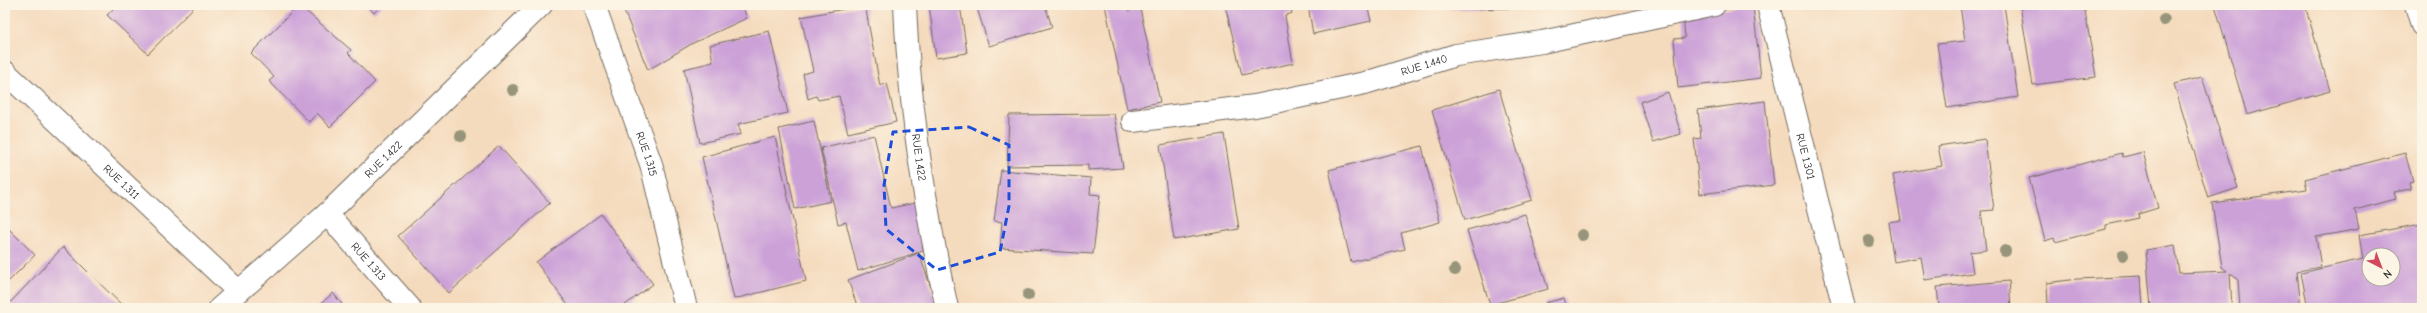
<svg xmlns="http://www.w3.org/2000/svg" width="2427" height="313" font-family="'Comic Neue',sans-serif">
<rect width="100%" height="100%" fill="#fcf5e5"/>
<filter id="ink" filterUnits="userSpaceOnUse"><feTurbulence type="fractalNoise" baseFrequency=".025" numOctaves="2"/><feDisplacementMap in="SourceGraphic" scale="8" xChannelSelector="R" yChannelSelector="G"/><feConvolveMatrix kernelMatrix="1 2 1 2 8 2 1 2 1" color-interpolation-filters="sRGB"/></filter>
<filter id="wash" filterUnits="userSpaceOnUse"><feTurbulence type="fractalNoise" baseFrequency=".012" numOctaves="4" result="noise"/><feDisplacementMap in="SourceGraphic" scale="16" xChannelSelector="R" yChannelSelector="G"/><feGaussianBlur stdDeviation="0.9" result="paint"/><feColorMatrix in="noise" values="0 0 0 0 0 0 0 0 0 0 0 0 0 0 0 0 0 1.4 0 .05"/><feComposite in="paint" operator="in"/></filter>
<g filter="url(#wash)">
<rect width="100%" height="100%" fill="#f5dbbe"/>
<g id="blocks">
<path fill="#cca1d8" fill-rule="evenodd" d="M115,5h81l-48,49 -41,-39 9,-9z
M299,5l52,45 -3,3 27,29 -45,45 -13,-14 -8,9 -40,-41 5,-4 -23,-24z
M366,5h16l-8,8z
M651,5h91l5,13 -54,25 -45,27 -24,-59z
M865,5l15,81 7,-3 9,39 -48,11 -9,-37 -21,4 -2,-4 -8,3 -5,-25 10,-3 -12,-54z
M929,5h31l7,48 -31,5z
M976,5h69l7,22 -63,19z
M1105,5h22l1,6 12,-3 20,94 -33,7z
M1225,5h65l2,8 -7,3 8,47 -51,12z
M1308,5h59l4,16 -58,13z
M1451,5h81v3l-81,1z
M1960,5h44l14,92 -71,11 -10,-64 28,-3z
M2020,5h64l12,72 -63,8z
M2215,5h90l25,86 -83,24z
M1753,6l8,72 -83,10 -4,-49 11,-1 -2,-24z
M769,31l19,82 -50,11 3,10 -41,9 -16,-74 29,-7 -3,-17z
M2202,77l36,111 -30,10 -34,-114z
M1499,89l33,111 -67,20 -33,-110z
M1668,92l13,42 -28,8 -13,-40z
M1765,101l9,84 -74,9 -6,-55 7,-1 -3,-28z
M1114,114l9,54 -35,2v-5l-81,1 2,-51z
M814,121l17,80 -36,8 -16,-80z
M1224,134l15,95 -65,11 -14,-95z
M874,135l17,73 24,-5 11,47 -68,21 -12,-49 -8,2 -17,-76z
M775,137l31,144 -72,18 -32,-142z
M1985,139l9,71 -13,1 5,39 -16,2 3,21 -48,7 -4,-23 -27,5 -6,-40 13,-2 -8,-45 49,-9 -4,-20z
M499,146l51,57 -101,90 -51,-57z
M1422,146l18,76 -39,11 4,16 -54,13 -22,-92z
M2143,152l15,56 -20,6 1,4 -33,7v4l-51,13 -1,-4 -9,3 -16,-63 93,-25 1,4z
M2405,153l8,28 -4,1 2,7 -17,3 2,7 -41,11 4,19 -43,8 5,30 -24,4 4,37h-61l-2,-28 -8,-7 2,35h-81l-5,-58 29,-5 4,28 48,-2 -5,-4 -10,-64 95,-13 -2,-11z
M1001,170l90,8 -1,16 10,1 -7,59 -93,-6 2,-26 -8,-1z
M601,214l52,70 -32,24h-51l-34,-46z
M1525,214l23,75 -58,16 -23,-75z
M2422,224v84h-114l-7,-35 62,-14 -4,-24zM2369,255h24v24h-24z
M5,225l30,30 -30,30z
M63,247l27,27 35,34h-120z
M919,253l19,55h-80l-10,-28z
M2141,276l2,32h-95l-1,-25 30,-4z
M2009,281l2,27h-72l-2,-21z
M333,293l12,15h-29z
M1564,298l3,10h-20l-2,-5z
M1229,304l1,4h-23v-1z"/>
</g>
</g>
<g filter="url(#ink)">
<use href="#blocks" fill-opacity="0" stroke="#72695e" stroke-width="1"/>
<g fill="none" stroke-linecap="round" stroke-linejoin="round">
<defs>
<g id="minor">
<path id="s1" d="M594,5l57,159 35,144"/>
<path id="s2" d="M905,5c4,102 20,204 42,303"/>
<path id="s3" d="M1768,5l76,303"/>
<path id="s4" d="M5,72l233,219"/>
<path id="s5" d="M1133,121l122,-15 110,-23 91,-28 86,-13 172,-37"/>
<path id="s6" d="M327,214l83,94"/>
<path id="s7" d="M220,308l107,-94 214,-209"/>
</g>
<path id="major" d="M2416,5l6,20"/>
</defs>
<use href="#minor" stroke="#72695e" stroke-width="24"/>
<use href="#major" stroke="#72695e" stroke-width="24"/>
<use href="#minor" stroke="#fff" stroke-width="22"/>
<use href="#major" stroke="#fff" stroke-width="22"/>
</g>
<g fill="#96947a">
<circle cx="2164" cy="20" r="6"/>
<circle cx="513" cy="90" r="6"/>
<circle cx="461" cy="136" r="6"/>
<circle cx="1582" cy="235" r="6"/>
<circle cx="1869" cy="241" r="6"/>
<circle cx="2005" cy="251" r="6"/>
<circle cx="2123" cy="255" r="6"/>
<circle cx="1455" cy="270" r="6"/>
<circle cx="1028" cy="295" r="6"/>
</g>
</g>
<path fill="none" stroke="#1d4ed8" stroke-width="3" stroke-dasharray="8 5" stroke-linejoin="round" d="M969,127l40,18v61l-9,46 -63,18 -51,-41 -2,-44 9,-53z"/>
<g text-anchor="middle" stroke-width="3" stroke-linejoin="round" paint-order="stroke">
<g font-size="11" fill="#2b2b2b" stroke="#fcf5e5">
<text dy="4" stroke="none"><textPath href="#s5" startOffset="297">RUE 1.440</textPath></text>
<text dy="4" stroke="none"><textPath href="#s1" startOffset="158">RUE 1.315</textPath></text>
<text dy="4" stroke="none"><textPath href="#s3" startOffset="156">RUE 1.301</textPath></text>
<text dy="4" stroke="none"><textPath href="#s2" startOffset="153">RUE 1.422</textPath></text>
<text dy="4" stroke="none"><textPath href="#s7" startOffset="221">RUE 1.422</textPath></text>
<text dy="4" stroke="none"><textPath href="#s4" startOffset="160">RUE 1.311</textPath></text>
<text dy="4" stroke="none"><textPath href="#s6" startOffset="63">RUE 1.313</textPath></text>
</g>
</g>
<rect width="2427" height="313" fill="none" stroke="#fcf5e5" stroke-width="20"/>
<g transform="translate(2381 267) rotate(138)"><circle r="19" fill="#fcf5e5" stroke="#a8a49b"/>
<path d="M0-3L7 15L0 10L-7 15Z" fill="#d1495b"/>
<text y="-6" font-size="11" font-weight="bold" text-anchor="middle" fill="#2b2b2b">N</text>
</g>
</svg>
